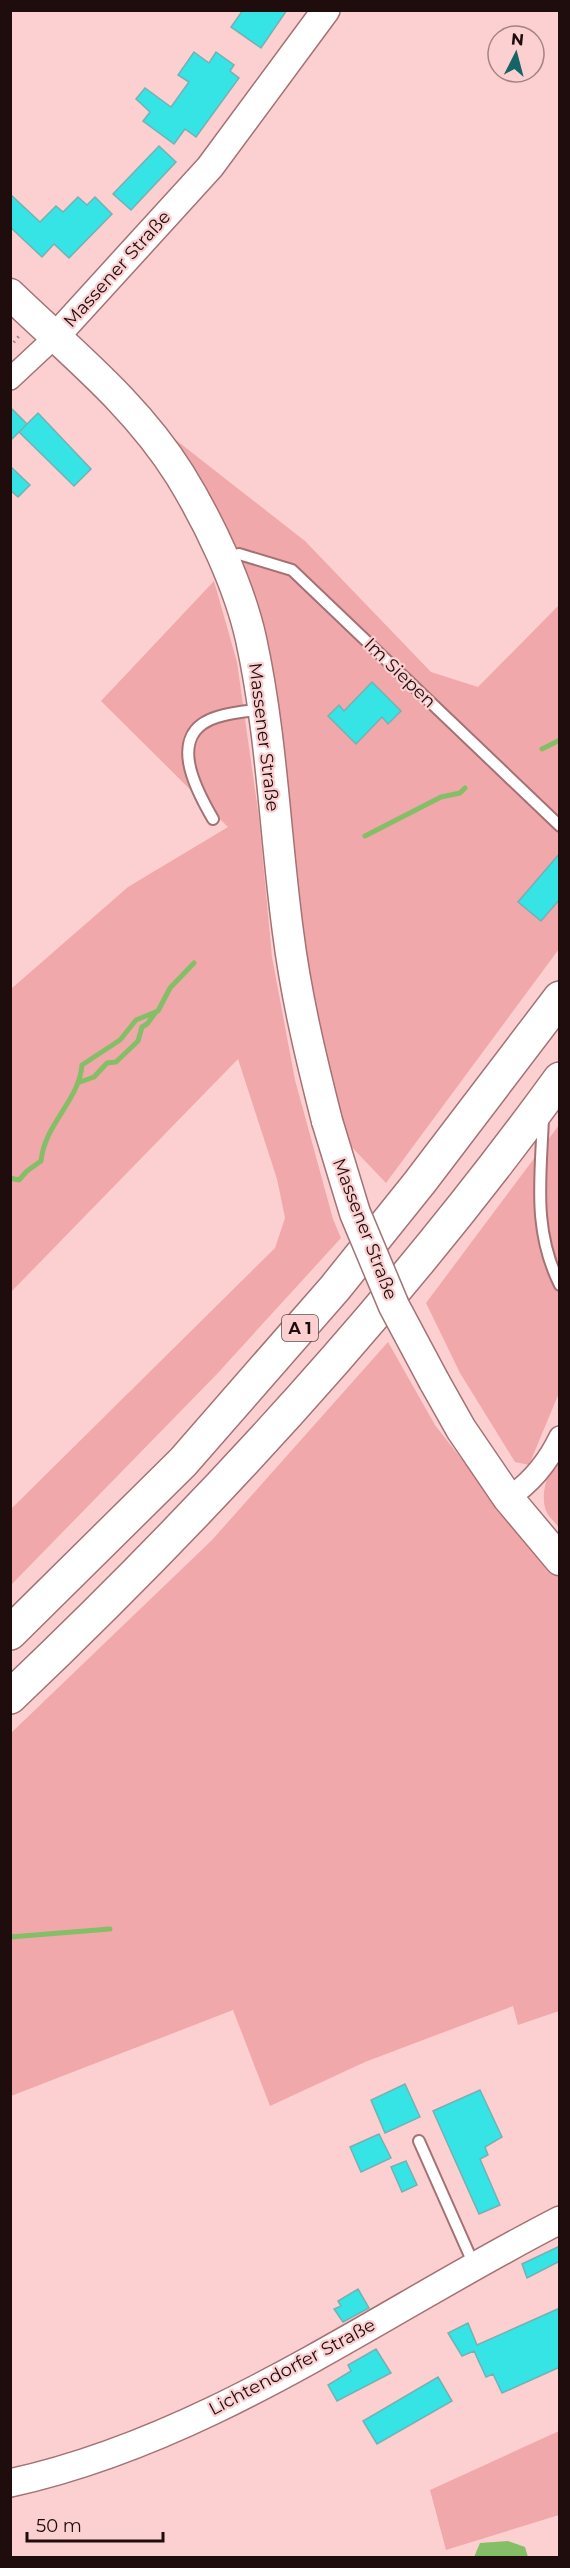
<svg xmlns="http://www.w3.org/2000/svg" width="570" height="2568" font-family="Montserrat,sans-serif">
<rect width="100%" height="100%" fill="#fcd0d1"/>
<path fill="#f1a8ab" d="M121,397l184,144 126,131 47,15 81,-82v344l-173,234 -59,-62 -103,-562z
M214,581l23,81 22,156 13,139 23,123 38,139 8,19 -125,137 -205,210v-76l264,-261 10,-30 -8,-39 -39,-120 -227,233v-303l117,-102 100,-60 -127,-126z
M559,1125v268l-30,72 -14,-3 -55,-89 -34,-70z
M388,1342l47,83 66,85 58,67v434l-41,14 -5,-19 -148,56 -95,44 -37,-96 -222,86v-363l201,-193z
M559,1458v70c-3,-5 -9,-10 -12,-15 -8,-16 0,-43 12,-55z
M559,2431v84l-113,35 -16,-60z"/>
<path fill="#84bf68" d="M508,2541l17,6 3,10h-54l6,-14z"/>
<g fill="none" stroke-linecap="round" stroke-linejoin="round">
<path stroke="#84bf68" stroke-width="5" d="M542,749l18,-9
M365,836l76,-39 19,-4 5,-5
M80,1082l14,-5 13,-14 9,-1 22,-21 4,-14 5,-3 9,-12
M10,1178l9,2 8,-9 14,-10c4,-38 38,-60 41,-96l38,-25 16,-20 22,-9 12,-23 24,-25
M10,1937l100,-8"/>
</g>
<path fill="#36e3e5" stroke="#75b1b1" stroke-width="1.5" d="M243,10h44l-26,38 -30,-21z
M194,52l15,11 7,-11 18,13 -4,6 9,7 -43,59 -11,-8 -11,15 -31,-23 7,-9 -14,-13 9,-11 26,19 18,-25 -11,-7z
M159,146l17,16 -45,48 -18,-16z
M10,194l30,28 16,-16 7,6 15,-15 9,8 8,-8 17,17 -43,44 -15,-14 -12,13 -32,-30z
M10,407l17,17 -17,17z
M38,413l53,56 -17,17 -55,-54z
M10,466l20,19 -12,12 -8,-7z
M372,682l29,29 -13,13 -6,-7 -26,27 -28,-28 11,-11 5,6z
M560,853v46l-19,22 -23,-19z
M405,2084l15,33 -35,16 -14,-33z
M480,2090l22,47 -17,10 3,8 -8,4 20,46 -21,9 -46,-103z
M379,2134l12,24 -30,14 -11,-25z
M406,2161l11,24 -15,7 -11,-25z
M560,2246v15l-33,17 -5,-14z
M358,2289l11,19 -26,14 -9,-13 7,-3 -3,-5z
M560,2308v59l-58,26 -9,-19 -7,3 -12,-26 -12,5 -14,-23 20,-10 9,22z
M376,2349l15,24 -54,28 -9,-16 23,-14 -3,-6z
M438,2377l14,24 -75,43 -14,-23z"/>
<g fill="none" stroke-linecap="round" stroke-linejoin="round">
<defs>
<path id="service" d="M225,559l14,-5 53,16 268,256
M213,819c-17,-29 -48,-86 4,-102 15,-5 31,-6 46,-8
M543,1117c-2,60 -11,112 17,168
M419,2141l55,124"/>
<path id="minor" d="M10,379l45,-42
M508,1498c23,-15 40,-36 52,-61"/>
<path id="tertiary" d="M55,337l155,-170 116,-157
M10,2483c201,-44 370,-171 550,-263"/>
<path id="secondary" d="M10,294c60,58 125,109 170,181 29,47 59,110 71,164 21,96 24,196 37,293 8,64 23,126 39,189
M434,1381l27,48 47,69 52,62"/>
<path id="motorway" d="M10,1633l173,-171 152,-174 85,-106 140,-184
M10,1697c200,-190 388,-395 550,-618"/>
</defs>
<use href="#service" stroke="#a37274" stroke-width="14"/>
<use href="#minor" stroke="#a37274" stroke-width="24"/>
<use href="#tertiary" stroke="#a37274" stroke-width="30"/>
<use href="#secondary" stroke="#a37274" stroke-width="33"/>
<use href="#motorway" stroke="#a37274" stroke-width="36"/>
<path stroke="#a28081" stroke-width="3" stroke-dasharray="1.5 4.5" stroke-linecap="butt" d="M10,347l9,-11"/>
<use href="#service" stroke="#fff" stroke-width="10"/>
<use href="#minor" stroke="#fff" stroke-width="21"/>
<use href="#tertiary" stroke="#fff" stroke-width="27"/>
<use href="#secondary" stroke="#fff" stroke-width="30"/>
<use href="#motorway" stroke="#fff" stroke-width="33"/>
<defs>
<path id="secondary-bridge" d="M327,1121l28,92 39,93 40,75"/>
</defs>
<use href="#secondary-bridge" stroke="#a37274" stroke-width="33" stroke-linecap="butt"/>
<use href="#secondary-bridge" stroke="#fff" stroke-width="30"/>
</g>
<g text-anchor="middle" stroke-width="4.5" stroke-linejoin="round" paint-order="stroke">
<rect fill="#fcd0d1" stroke="#614848" stroke-width="1.5" x="282" y="1315" width="36" height="26" rx="4.5"/>
<g font-size="16" font-weight="bold" fill="#1f0d0e">
<text x="300" y="1334">A 1</text>
</g>
<g font-size="18" fill="#1f0d0e" stroke="#fcd0d1">
<text transform="translate(117 269) rotate(-48)" y="6">Massener Straße</text>
<text transform="translate(400 673) rotate(44)" y="6">Im Siepen</text>
<text transform="translate(264 737) rotate(83)" y="6">Massener Straße</text>
<text transform="translate(365 1229) rotate(69)" y="6">Massener Straße</text>
<text transform="translate(292 2367) rotate(-28)" y="6">Lichtendorfer Straße</text>
</g>
</g>
<rect width="570" height="2568" fill="none" stroke="#1f0d0e" stroke-width="24"/>
<g transform="translate(516 54) rotate(6)"><circle r="28" fill="#fcd0d1" stroke="#a48283" stroke-width="1.5"/>
<path d="M0-4.5L10 22L0 15L-10 22Z" fill="#156566"/>
<text y="-9" font-size="16" font-weight="bold" text-anchor="middle" fill="#1f0d0e">N</text>
</g>
<path d="M27 2532v9h136v-9" fill="none" stroke="#1f0d0e" stroke-width="3"/>
<text x="36" y="2532" font-size="18" fill="#1f0d0e" stroke="#fcd0d1" stroke-width="4.5" paint-order="stroke">50 m</text>
</svg>
